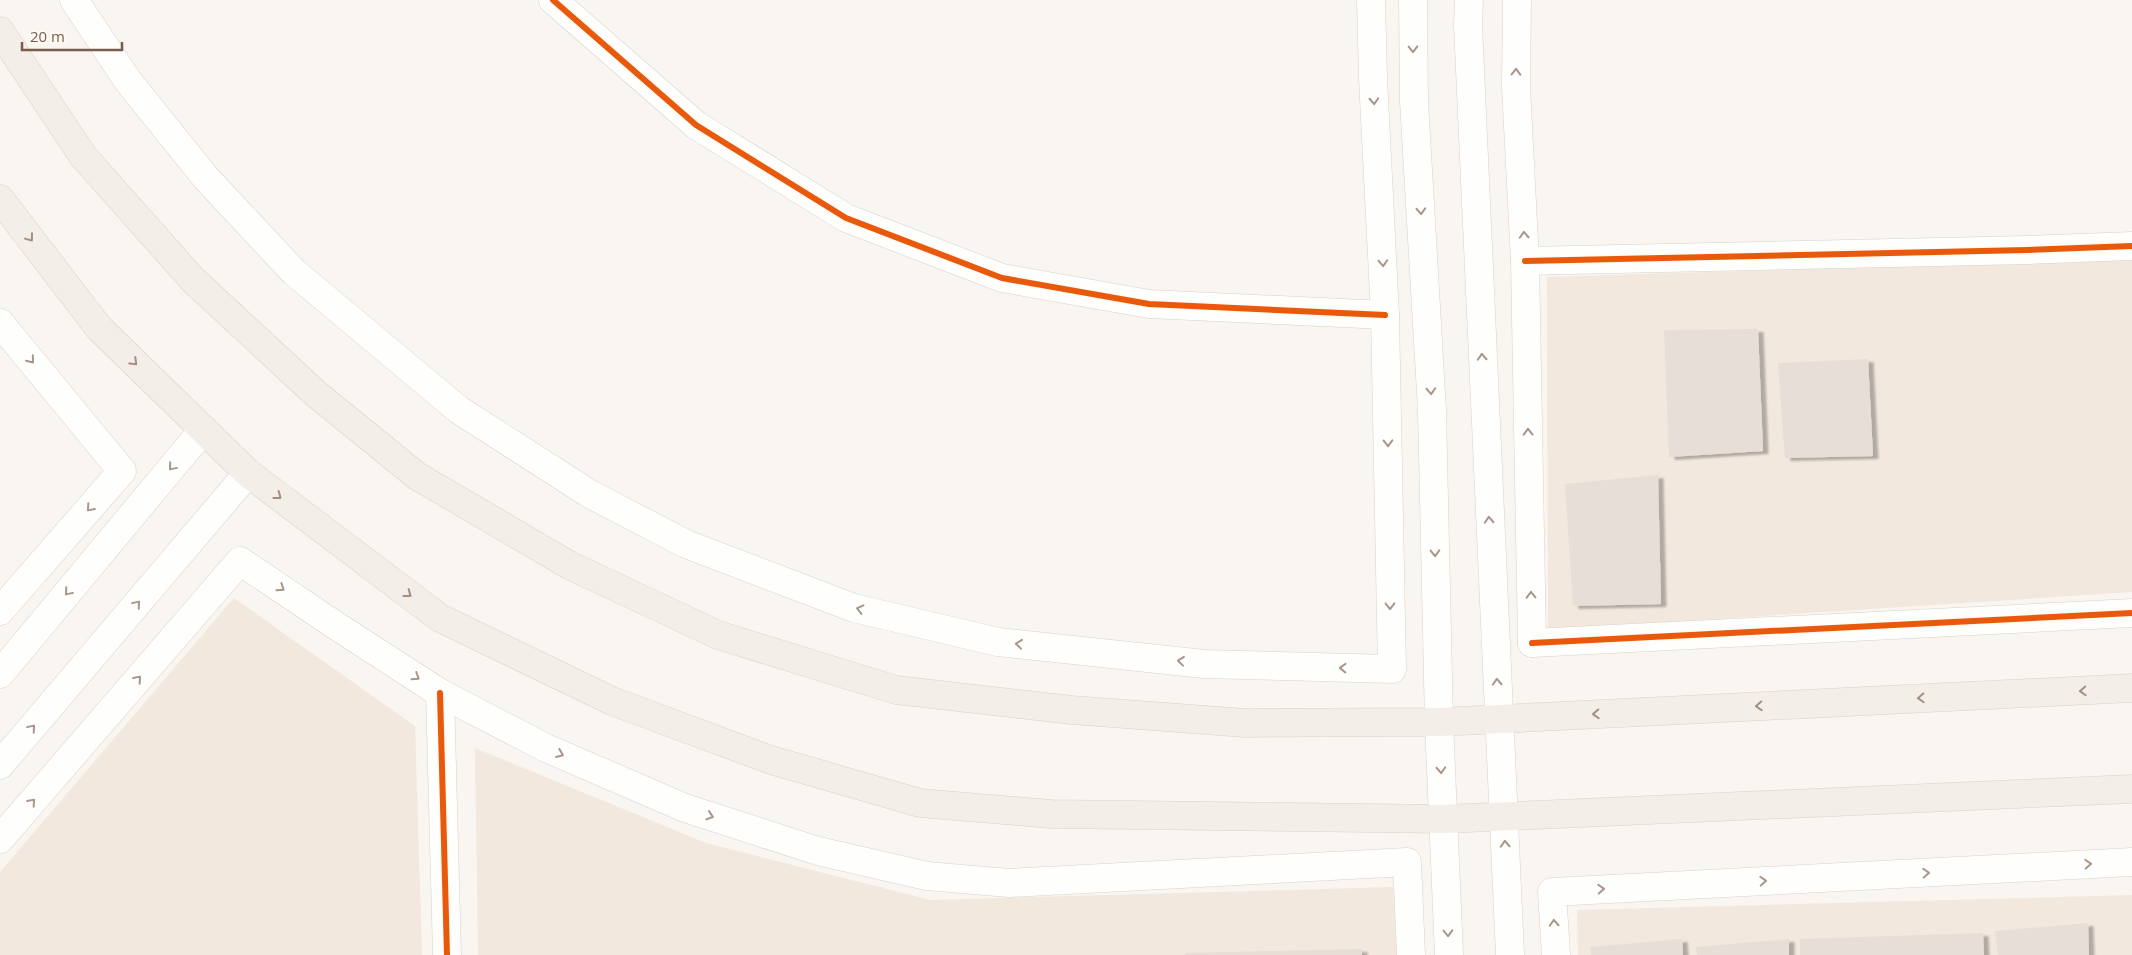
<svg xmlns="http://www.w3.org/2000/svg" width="2132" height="955" font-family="'Open Sans',sans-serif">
<defs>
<filter id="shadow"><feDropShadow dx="5.5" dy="3" stdDeviation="1" flood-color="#0004"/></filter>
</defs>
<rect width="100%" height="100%" fill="#f9f5f0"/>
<path fill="#f2e8de" d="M2132,259v333l-584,38 -1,-353z
M234,598l181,128 7,229h-422v-83z
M475,748l231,95 224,57 463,-13 4,68h-919z
M2132,895v60h-554l-1,-45z"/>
<path fill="#e6ded7" filter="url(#shadow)" d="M1758,329l5,122 -94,6 -5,-127z
M1868,359l5,97 -88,2 -7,-95z
M1658,475l3,129 -88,2 -8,-122z
M2088,923l1,32h-91l-3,-24z
M1983,933l1,22h-184v-16z
M1682,939l1,16h-92l-1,-8z
M1789,939v16h-92l-1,-8z
M1362,949v6h-176l-1,-2z"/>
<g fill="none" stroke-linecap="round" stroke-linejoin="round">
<defs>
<path id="minor" d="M553,0l143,125 150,93 156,60 147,26 236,11
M1525,261l502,-11 105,-4
M440,693l7,262"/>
<path id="tertiary" d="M1532,643l600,-30"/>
<path id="secondary" d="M74,0l54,81 78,97 88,94 165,138 131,84 96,50 168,64 144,34 206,22 188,5 -7,-354 -12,-237 -2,-78
M1413,0l1,101 18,309 7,312 10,233
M1469,0l-1,25 42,930
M1517,0l-1,87 9,174 7,382
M0,323l122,148 -122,140
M0,674l203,-244
M0,765l248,-292
M0,839l240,-278 95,64 105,68 106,55 139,60 133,43 109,25 82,7 398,-21 4,93
M1556,955l-4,-63 580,-30"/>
<path id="primary" d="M0,31l83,125 110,124 122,113 102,83 152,89 149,70 178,55 176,20 173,13 194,-1 693,-34
M0,199l99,129 149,145 192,145 172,83 159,59 149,43 131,11 393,5 688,-30"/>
</defs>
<use href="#minor" stroke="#d7d1cb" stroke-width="29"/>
<use href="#tertiary" stroke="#d7d1cb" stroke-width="29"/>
<use href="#secondary" stroke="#d9d2cb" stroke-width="29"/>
<use href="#primary" stroke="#dad1cc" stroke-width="29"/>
<use href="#minor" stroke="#fefefd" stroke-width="28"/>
<use href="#tertiary" stroke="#fefefd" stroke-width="28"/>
<use href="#secondary" stroke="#fefefd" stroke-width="28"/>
<use href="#primary" stroke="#f3eee8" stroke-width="28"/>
<defs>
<path id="cycleway" d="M553,0l143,125 150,93 156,60 147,26 236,11
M1525,261l502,-11 105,-4
M1532,643l600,-30
M440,693l7,262"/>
</defs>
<use href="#cycleway" stroke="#fffaf3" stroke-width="9"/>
<use href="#cycleway" stroke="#e8590c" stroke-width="6"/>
</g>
<defs><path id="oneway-chevron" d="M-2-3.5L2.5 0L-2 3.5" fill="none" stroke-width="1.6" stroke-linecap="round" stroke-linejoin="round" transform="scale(1.25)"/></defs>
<g stroke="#a8958b">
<use href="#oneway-chevron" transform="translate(1413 49) rotate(89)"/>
<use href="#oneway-chevron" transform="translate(1516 72) rotate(-89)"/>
<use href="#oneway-chevron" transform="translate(1374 101) rotate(87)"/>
<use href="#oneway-chevron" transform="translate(1421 211) rotate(87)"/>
<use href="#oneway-chevron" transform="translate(1524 235) rotate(-93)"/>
<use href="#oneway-chevron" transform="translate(1383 263) rotate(87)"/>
<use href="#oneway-chevron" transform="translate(1482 357) rotate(-93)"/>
<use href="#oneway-chevron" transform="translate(31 360) rotate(51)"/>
<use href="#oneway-chevron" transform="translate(1431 391) rotate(87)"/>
<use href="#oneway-chevron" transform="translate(1528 432) rotate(-91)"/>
<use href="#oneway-chevron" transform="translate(1388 443) rotate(89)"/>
<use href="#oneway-chevron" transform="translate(172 467) rotate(130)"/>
<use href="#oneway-chevron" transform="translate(90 508) rotate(131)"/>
<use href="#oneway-chevron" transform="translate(1489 520) rotate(-93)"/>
<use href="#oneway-chevron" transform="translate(1435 553) rotate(89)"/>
<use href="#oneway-chevron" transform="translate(281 588) rotate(34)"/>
<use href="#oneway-chevron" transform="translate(68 592) rotate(130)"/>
<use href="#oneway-chevron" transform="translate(1531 595) rotate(-91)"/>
<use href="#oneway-chevron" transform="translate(137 604) rotate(-50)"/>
<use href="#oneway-chevron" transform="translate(1390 606) rotate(89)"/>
<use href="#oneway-chevron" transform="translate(860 609) rotate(-166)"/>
<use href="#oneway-chevron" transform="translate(1019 644) rotate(-174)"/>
<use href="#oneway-chevron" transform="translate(1181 661) rotate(-174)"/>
<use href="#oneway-chevron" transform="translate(1343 668) rotate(-178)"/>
<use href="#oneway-chevron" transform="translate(416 677) rotate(33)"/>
<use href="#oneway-chevron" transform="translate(138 679) rotate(-49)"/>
<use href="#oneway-chevron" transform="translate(1497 682) rotate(-93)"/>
<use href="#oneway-chevron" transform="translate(32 728) rotate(-50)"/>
<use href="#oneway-chevron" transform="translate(560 754) rotate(23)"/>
<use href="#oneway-chevron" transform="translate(1441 770) rotate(87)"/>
<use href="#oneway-chevron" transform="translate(32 802) rotate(-49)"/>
<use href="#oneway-chevron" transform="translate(710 816) rotate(18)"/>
<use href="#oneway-chevron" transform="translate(1505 844) rotate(-93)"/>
<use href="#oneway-chevron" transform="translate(2088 864) rotate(-3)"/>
<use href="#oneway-chevron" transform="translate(1926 873) rotate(-3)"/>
<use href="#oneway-chevron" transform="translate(1763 881) rotate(-3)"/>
<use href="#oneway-chevron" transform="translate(1601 889) rotate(-3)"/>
<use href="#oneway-chevron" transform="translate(1554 923) rotate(-93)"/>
<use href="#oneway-chevron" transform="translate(1448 933) rotate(88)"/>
</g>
<g stroke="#a48f83">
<use href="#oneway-chevron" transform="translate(30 238) rotate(53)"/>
<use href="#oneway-chevron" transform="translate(134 362) rotate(44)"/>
<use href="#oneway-chevron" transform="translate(278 496) rotate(37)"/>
<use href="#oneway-chevron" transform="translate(408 594) rotate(37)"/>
<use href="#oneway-chevron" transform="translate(2083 691) rotate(177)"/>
<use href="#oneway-chevron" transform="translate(1921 698) rotate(177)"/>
<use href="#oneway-chevron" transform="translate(1759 706) rotate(177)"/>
<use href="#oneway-chevron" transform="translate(1596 714) rotate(177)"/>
</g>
<path d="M22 42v8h100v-8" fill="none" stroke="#7a5c4d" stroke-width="2.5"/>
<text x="30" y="42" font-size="15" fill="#7a5c4d" stroke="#fffaf3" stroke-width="4" paint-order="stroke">20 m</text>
</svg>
